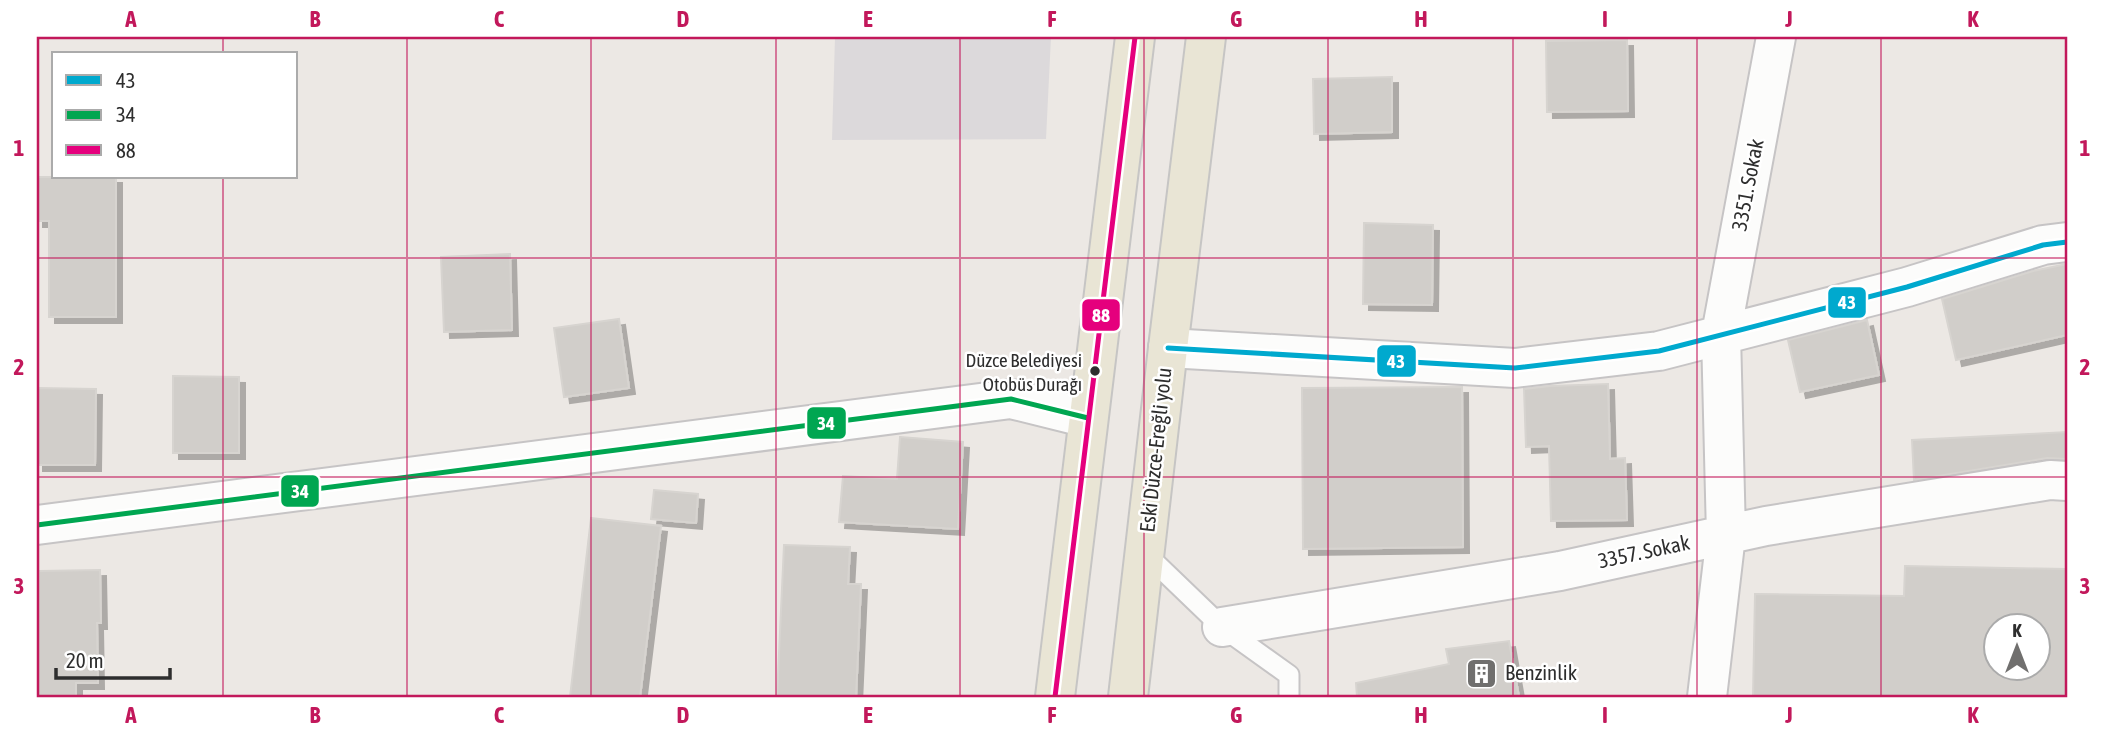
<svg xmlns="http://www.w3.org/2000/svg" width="2104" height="734" font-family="'Asap Condensed',sans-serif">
<defs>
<filter id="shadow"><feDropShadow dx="6" dy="6" stdDeviation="0" flood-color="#0004"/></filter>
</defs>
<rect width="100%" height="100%" fill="#ece8e4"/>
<path fill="#dcd9db" d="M835,37h216l-5,102 -214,1z"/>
<path fill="#d1ceca" stroke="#d7d4d0" stroke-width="2" fill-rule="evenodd" filter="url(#shadow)" d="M1627,40l1,71 -81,1 -1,-71z
M1392,77v55l-78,2 -1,-55z
M37,177h79v140h-67v-96h-12z
M1364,223l69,2 -1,80 -69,-1z
M510,254l2,76 -68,2 -3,-75z
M2067,264v71l-111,25 -14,-61 91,-28z
M619,319l10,69 -65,9 -10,-69z
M1867,320l12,55 -79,17 -12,-52z
M173,376l66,1v76h-66z
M1608,384l2,75 15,-1 2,62 -76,1 -2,-75 -23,1 -2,-58 26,-3z
M1462,387l1,160 -160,2 -1,-161z
M37,388l59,1 -1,76h-58z
M2067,432v27l-20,-1 -133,22 -2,-40z
M900,437l63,5 -5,87 -119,-7 4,-46 54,3z
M654,490l44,4 -2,29 -45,-4z
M591,518l70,8 -21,171h-70z
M784,545l66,2 -2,37h13l-5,113h-79z
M1905,566l162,3v128h-314l2,-103 149,2zM1996,626h42v42h-42z
M100,570l1,53h-4l1,60h-22v14h-39l2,-126z
M1509,641l10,56h-162l-1,-14 93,-19 -3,-15z"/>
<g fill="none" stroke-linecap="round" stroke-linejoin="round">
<defs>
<path id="lane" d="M1145,553l77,74 67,48v22"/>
<path id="street" d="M1168,348l347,20 144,-17 248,-64 136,-42 24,-3
M1222,627l338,-56 206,-45 284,-46 17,1
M1707,697l19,-162 -5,-201 55,-297"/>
<path id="secondary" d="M37,525l974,-126 77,19"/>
<path id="primary" d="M1055,697l80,-660
M1128,697l40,-349 38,-311"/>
</defs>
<use href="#lane" stroke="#c6c4c5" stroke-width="23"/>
<use href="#street" stroke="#c6c4c5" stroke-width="42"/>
<use href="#secondary" stroke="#c6c4c5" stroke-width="42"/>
<use href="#primary" stroke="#c6c5c4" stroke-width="42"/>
<use href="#lane" stroke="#fcfcfb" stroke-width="19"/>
<use href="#street" stroke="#fcfcfb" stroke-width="38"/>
<use href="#secondary" stroke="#fcfcfb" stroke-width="38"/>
<use href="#primary" stroke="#e9e5d5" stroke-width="38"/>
<defs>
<path id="bus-1" d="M1168,348l347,20 144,-17 248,-64 136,-42 24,-3"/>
<path id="bus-2" d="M37,525l974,-126 77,19"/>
<path id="bus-3" d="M1055,697l80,-660"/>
</defs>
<use href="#bus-1" stroke="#fff" stroke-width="10"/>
<use href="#bus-2" stroke="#fff" stroke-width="10"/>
<use href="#bus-3" stroke="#fff" stroke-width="10"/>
<use href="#bus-1" stroke="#00a9ce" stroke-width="5"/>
<use href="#bus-2" stroke="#00a651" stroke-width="5"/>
<use href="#bus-3" stroke="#e5007d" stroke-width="5"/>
</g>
<path fill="none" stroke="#c2185b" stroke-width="2" stroke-opacity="0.55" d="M223,37v17M407,37v660M591,37v660M776,37v660M960,37v660M1144,37v660M1328,37v660M1513,37v660M1697,37v660M1881,37v660M223,177v520M37,258h2030M37,477h2030"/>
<defs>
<symbol id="building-square" viewBox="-11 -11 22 22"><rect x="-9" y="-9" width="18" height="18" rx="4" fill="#706f6e" stroke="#fff"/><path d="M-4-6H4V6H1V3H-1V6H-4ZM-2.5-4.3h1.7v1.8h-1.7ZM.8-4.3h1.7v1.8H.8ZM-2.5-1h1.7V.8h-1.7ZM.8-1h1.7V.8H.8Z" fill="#fff"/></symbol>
</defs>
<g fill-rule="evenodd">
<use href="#building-square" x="1464" y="656" width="35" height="35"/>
</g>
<circle fill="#2e2e2e" stroke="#fff" stroke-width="2.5" cx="1095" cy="371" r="6"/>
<g text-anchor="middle" stroke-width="5" stroke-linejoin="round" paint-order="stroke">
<g font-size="19" fill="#2e2e2e" stroke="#fff" text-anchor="end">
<text x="1082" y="367">Düzce Belediyesi<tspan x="1082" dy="24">Otobüs Durağı</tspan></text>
</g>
<g font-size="21" fill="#2e2e2e" stroke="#fff">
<text transform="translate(1748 185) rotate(-79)" y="7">3351. Sokak</text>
<text transform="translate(1156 450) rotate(-84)" y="7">Eski Düzce-Ereğli yolu</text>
<text transform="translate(1644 552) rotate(-12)" y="7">3357. Sokak</text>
</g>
<g font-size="21" fill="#2e2e2e" stroke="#fff" text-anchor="start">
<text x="1505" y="680">Benzinlik</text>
</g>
</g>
<g stroke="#fff" stroke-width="2.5">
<rect x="1827" y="286" width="40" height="33" rx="7" fill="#00a9ce"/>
<rect x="1081" y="298" width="40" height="34" rx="7" fill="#e5007d"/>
<rect x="1376" y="344" width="41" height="34" rx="7" fill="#00a9ce"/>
<rect x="806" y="406" width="41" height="34" rx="7" fill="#00a651"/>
<rect x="280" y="474" width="40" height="34" rx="7" fill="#00a651"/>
</g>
<g font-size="19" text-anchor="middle" font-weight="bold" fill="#fff">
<text x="1847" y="309">43</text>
<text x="1101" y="322">88</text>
<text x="1396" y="368">43</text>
<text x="826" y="430">34</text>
<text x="300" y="498">34</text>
</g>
<rect width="2104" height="734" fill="none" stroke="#ffffff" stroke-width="77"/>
<rect x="52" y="52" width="245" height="126" fill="#ffffff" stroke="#ababab" stroke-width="2"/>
<rect x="66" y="75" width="35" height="10" fill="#00a9ce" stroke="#ababab" stroke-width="2"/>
<text x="116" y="88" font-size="21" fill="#2e2e2e">43</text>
<rect x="66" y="110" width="35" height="10" fill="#00a651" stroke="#ababab" stroke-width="2"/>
<text x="116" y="122" font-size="21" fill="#2e2e2e">34</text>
<rect x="66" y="145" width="35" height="10" fill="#e5007d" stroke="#ababab" stroke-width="2"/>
<text x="116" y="158" font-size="21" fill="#2e2e2e">88</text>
<g transform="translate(2017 647)"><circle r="33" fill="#ffffff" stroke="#ababab" stroke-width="2"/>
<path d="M0-5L12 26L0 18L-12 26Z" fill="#706f6e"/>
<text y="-10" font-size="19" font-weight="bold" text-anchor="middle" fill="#2e2e2e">K</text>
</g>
<path d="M56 668v10h114v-10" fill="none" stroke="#2e2e2e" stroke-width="3.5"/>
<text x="66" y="668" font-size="21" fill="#2e2e2e" stroke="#ffffff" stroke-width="5" paint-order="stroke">20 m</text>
<rect x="38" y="38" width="2028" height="658" fill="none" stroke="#c2185b" stroke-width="2.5"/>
<g font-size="23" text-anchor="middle" font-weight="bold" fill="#c2185b">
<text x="131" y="27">A</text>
<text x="315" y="27">B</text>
<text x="499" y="27">C</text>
<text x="683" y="27">D</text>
<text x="868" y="27">E</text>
<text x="1052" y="27">F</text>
<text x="1236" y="27">G</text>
<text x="1421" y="27">H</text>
<text x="1605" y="27">I</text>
<text x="1789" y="27">J</text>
<text x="1973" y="27">K</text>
<text x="19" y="156">1</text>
<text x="2085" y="156">1</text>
<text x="19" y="375">2</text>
<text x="2085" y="375">2</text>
<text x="19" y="594">3</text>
<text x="2085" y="594">3</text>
<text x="131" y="723">A</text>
<text x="315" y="723">B</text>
<text x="499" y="723">C</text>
<text x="683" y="723">D</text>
<text x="868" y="723">E</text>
<text x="1052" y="723">F</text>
<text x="1236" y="723">G</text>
<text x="1421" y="723">H</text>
<text x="1605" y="723">I</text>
<text x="1789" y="723">J</text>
<text x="1973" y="723">K</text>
</g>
</svg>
